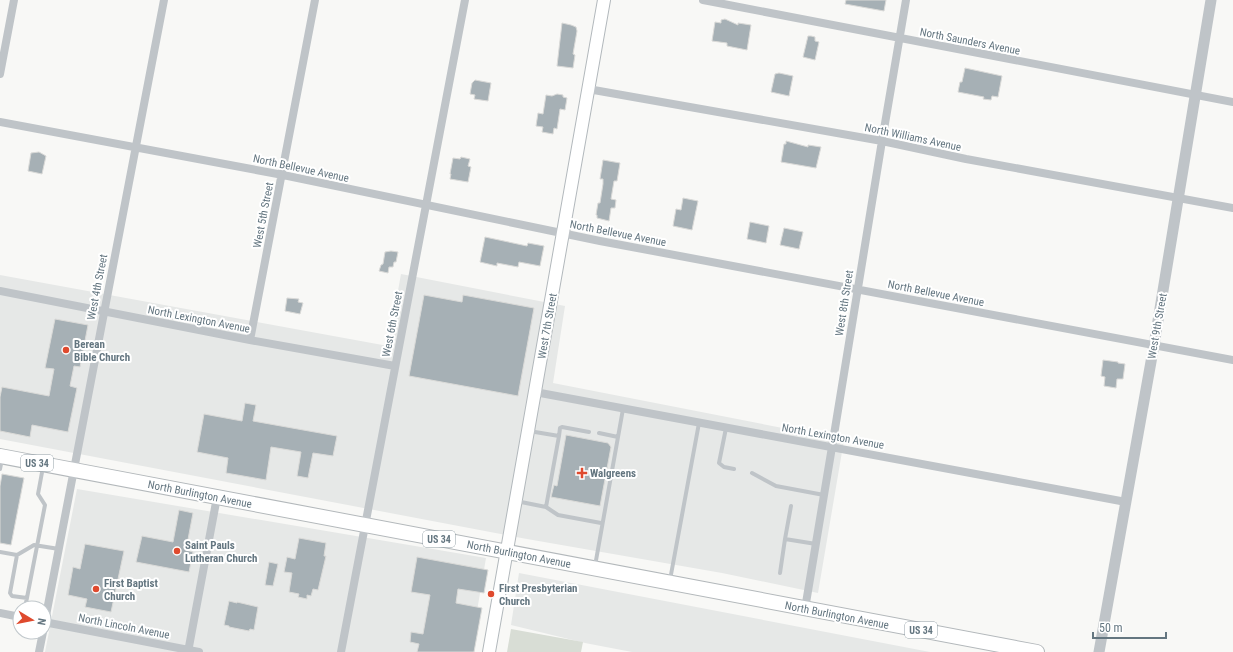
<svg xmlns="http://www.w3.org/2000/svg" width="1233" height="652" font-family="'Roboto Condensed',sans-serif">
<rect width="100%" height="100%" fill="#f8f8f6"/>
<path fill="#e6e8e7" d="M401,274l164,32 -12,77 291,57 -26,153 -96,-20 -195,-34 -527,-100v-164l388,71z
M77,489l409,69 -16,94h-425z
M519,573l411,79h-298l-47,-9 -74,-18z"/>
<path fill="#d8ddd5" d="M511,629l72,13 -2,10h-74z"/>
<path fill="#a6b0b5" stroke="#dadad8" d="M846,0h40l-2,11 -39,-7z
M725,19l13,6v-2l13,2 -4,25 -20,-4v-3l-15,-2 3,-19 6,1v-3z
M562,23l9,2 5,2 1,4 -4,23 2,1 -2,13 -16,-2z
M808,36h3l4,1v4l4,1 -4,18 -12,-3z
M965,68l37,8 -4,21 -6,-1 -1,4 -8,-1 1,-2 -26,-5 2,-10h2z
M779,73l14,3 -4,20 -18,-4 4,-18z
M475,80l16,3 -3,18 -14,-2 1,-4 -5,-1 2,-11z
M557,94l6,1v2l4,1 -2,12 -5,-1 -3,20 -3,-1 -1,6 -11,-2 1,-5 -7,-1 2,-13 5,1 3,-19 6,1z
M786,141l22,6v-2l13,2 -5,21 -35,-6 3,-18h2z
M39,152l7,4 -4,18 -14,-3 3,-18z
M461,157l9,2 -2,7 3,1 -3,15 -18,-3 1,-5h-1l3,-16 7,1z
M603,160l17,3 -3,18h-3l-3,18 5,1 -1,8h-4l-2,13 -12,-3v-3h-1l2,-12h2l3,-19v-5h-3z
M683,198l15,3 -6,29 -19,-4 3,-17 5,1z
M750,222l19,4 -3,17 -19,-4z
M784,228l19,4 -4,17 -19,-4z
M485,237l42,9 1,-3 16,3 -4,20 -21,-4 -1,5 -21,-4v3l-17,-4z
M391,251l7,1 -2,10h-2l-1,5h-4l-1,6 -9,-2 2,-6 2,-1 2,-12z
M424,295l38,7 1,-7 71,13 -16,88 -109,-20z
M287,298l12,1 -1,3 5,1 -3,11 -15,-3z
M55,319l33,6 -8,42 -6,-1 -4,20 7,2 -9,44 -36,-7 -2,12 -30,-6v-34l2,-10 47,9 5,-27 -9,-1z
M1103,360l15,2v1l7,1 -2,15h-6l-1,9 -12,-2 1,-9 -4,-1z
M245,403l11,2 -3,16 84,15 -4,20 -20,-3 -5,25 -11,-2 4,-24 -30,-5 -5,33 -40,-7 2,-15 -31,-6 7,-38 38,7z
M566,435l42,8 3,4 -11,59 -49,-9 3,-12 3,1z
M2,474l22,4 -13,67 -11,-2v-57z
M179,510l14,3 -7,37 7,2 -4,20 -53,-10 6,-26 31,6z
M299,538l27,5 -2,13h2l-8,34 -5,-1 -2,7 -4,-1v4l-9,-2 1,-3 -10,-2 3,-19 -8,-1 3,-15 8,2z
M85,544l39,7 -13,61 -26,-5 2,-8 -19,-4 5,-28 7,2z
M417,557l71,13 -4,23 -26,-4 -2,14 26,5 -8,44h-57l2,-8 -9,-2 1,-10 12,2 7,-39 -19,-3z
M269,562l9,2 -5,22 -8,-1z
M229,601l8,2v-1l21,5 -4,23 -4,-1 -1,2 -20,-4v-1l-5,-1z"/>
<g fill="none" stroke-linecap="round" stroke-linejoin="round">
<defs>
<path id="secondary" d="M489,652l115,-652"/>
<path id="trunk" d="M0,456l1037,196"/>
</defs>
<use href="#secondary" stroke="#b2b8bc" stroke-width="14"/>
<use href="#trunk" stroke="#b3b8bb" stroke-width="16"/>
<path stroke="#bfc4c8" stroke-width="4" d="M726,428l-7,35 5,4 10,2
M599,433l19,4
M559,436l1,-8 2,-1 27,5
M0,469l2,-10
M752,473l24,13 48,9
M516,501l30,6 13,-71 -30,-5
M791,506l-6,33 31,5
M546,507l12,8 43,8
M0,552l17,3 -7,38 2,3 15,2
M17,555l17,-10 25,4
M595,566l28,-157
M780,573l5,-34
M670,580l29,-157
M25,608l20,-103 -7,-11 5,-27"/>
<path stroke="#bfc4c8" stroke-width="8" d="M703,0l530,102
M0,74l14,-74
M588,89l294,52 84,18 267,49
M0,122l283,53 317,66 633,119
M0,291l250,49 145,26
M250,340l65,-340
M535,392l591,110
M805,609l27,-162 50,-306 24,-141
M0,613l20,4
M44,622l155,30
M44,626l120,-626
M39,652l4,-20
M188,652l29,-155
M341,652l124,-652"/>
<path stroke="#bfc4c8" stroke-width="11" d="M1099,652l55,-307 57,-345"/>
<use href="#secondary" stroke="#fff" stroke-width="12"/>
<use href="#trunk" stroke="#fff" stroke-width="14"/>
</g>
<g fill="#df4a2e" stroke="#fff" stroke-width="1.5">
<circle cx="66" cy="350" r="4"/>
<path d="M580 467h4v4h4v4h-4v4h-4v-4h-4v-4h4z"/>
<circle cx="177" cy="551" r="4"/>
<circle cx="96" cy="589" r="4"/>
<circle cx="491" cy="594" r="4"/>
</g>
<g text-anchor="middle" stroke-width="4" stroke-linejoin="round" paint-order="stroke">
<g fill="#fff" stroke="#929fa6" stroke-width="1">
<rect x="21" y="455" width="32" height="16" rx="3"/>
<rect x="423" y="531" width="32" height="16" rx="3"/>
<rect x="905" y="622" width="32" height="16" rx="3"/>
</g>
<g font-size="10" font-weight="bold" fill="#647680">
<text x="37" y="467">US 34</text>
<text x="439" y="543">US 34</text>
<text x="921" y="634">US 34</text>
</g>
<g font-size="11" fill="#647680" stroke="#fff">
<text transform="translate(970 41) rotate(11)" y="4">North Saunders Avenue</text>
<text transform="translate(913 137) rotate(12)" y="4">North Williams Avenue</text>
<text transform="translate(301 168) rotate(12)" y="4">North Bellevue Avenue</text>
<text transform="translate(263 215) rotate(-79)" y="4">West 5th Street</text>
<text transform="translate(618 233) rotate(11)" y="4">North Bellevue Avenue</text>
<text transform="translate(97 287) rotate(-79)" y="4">West 4th Street</text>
<text transform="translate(936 293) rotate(11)" y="4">North Bellevue Avenue</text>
<text transform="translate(844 303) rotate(-81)" y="4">West 8th Street</text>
<text transform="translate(199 319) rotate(11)" y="4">North Lexington Avenue</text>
<text transform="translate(392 324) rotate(-79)" y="4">West 6th Street</text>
<text transform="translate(547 326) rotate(-80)" y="4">West 7th Street</text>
<text transform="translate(1157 326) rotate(-80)" y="4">West 9th Street</text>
<text transform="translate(833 436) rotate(10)" y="4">North Lexington Avenue</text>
<text transform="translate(200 494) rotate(11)" y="4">North Burlington Avenue</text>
<text transform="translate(519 554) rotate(11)" y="4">North Burlington Avenue</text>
<text transform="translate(837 615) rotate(11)" y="4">North Burlington Avenue</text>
<text transform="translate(124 626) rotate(11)" y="4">North Lincoln Avenue</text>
</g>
<g font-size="11" font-weight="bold" fill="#647680" stroke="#fff" text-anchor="start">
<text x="74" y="348">Berean<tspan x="74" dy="13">Bible Church</tspan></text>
<text x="590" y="477">Walgreens</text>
<text x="185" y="549">Saint Pauls<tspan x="185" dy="13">Lutheran Church</tspan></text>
<text x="104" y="587">First Baptist<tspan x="104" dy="13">Church</tspan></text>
<text x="499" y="592">First Presbyterian<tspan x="499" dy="13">Church</tspan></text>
</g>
</g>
<g transform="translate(32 620) rotate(100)"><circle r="19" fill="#ffffff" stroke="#c1c8cc"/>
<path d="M0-3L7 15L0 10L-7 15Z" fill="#df4a2e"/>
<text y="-6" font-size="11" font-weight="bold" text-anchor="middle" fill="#647680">N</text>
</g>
<path d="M1093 632v6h73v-6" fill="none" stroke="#647680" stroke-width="2"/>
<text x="1099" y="632" font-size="12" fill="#647680" stroke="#ffffff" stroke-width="3" paint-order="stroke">50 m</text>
</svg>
